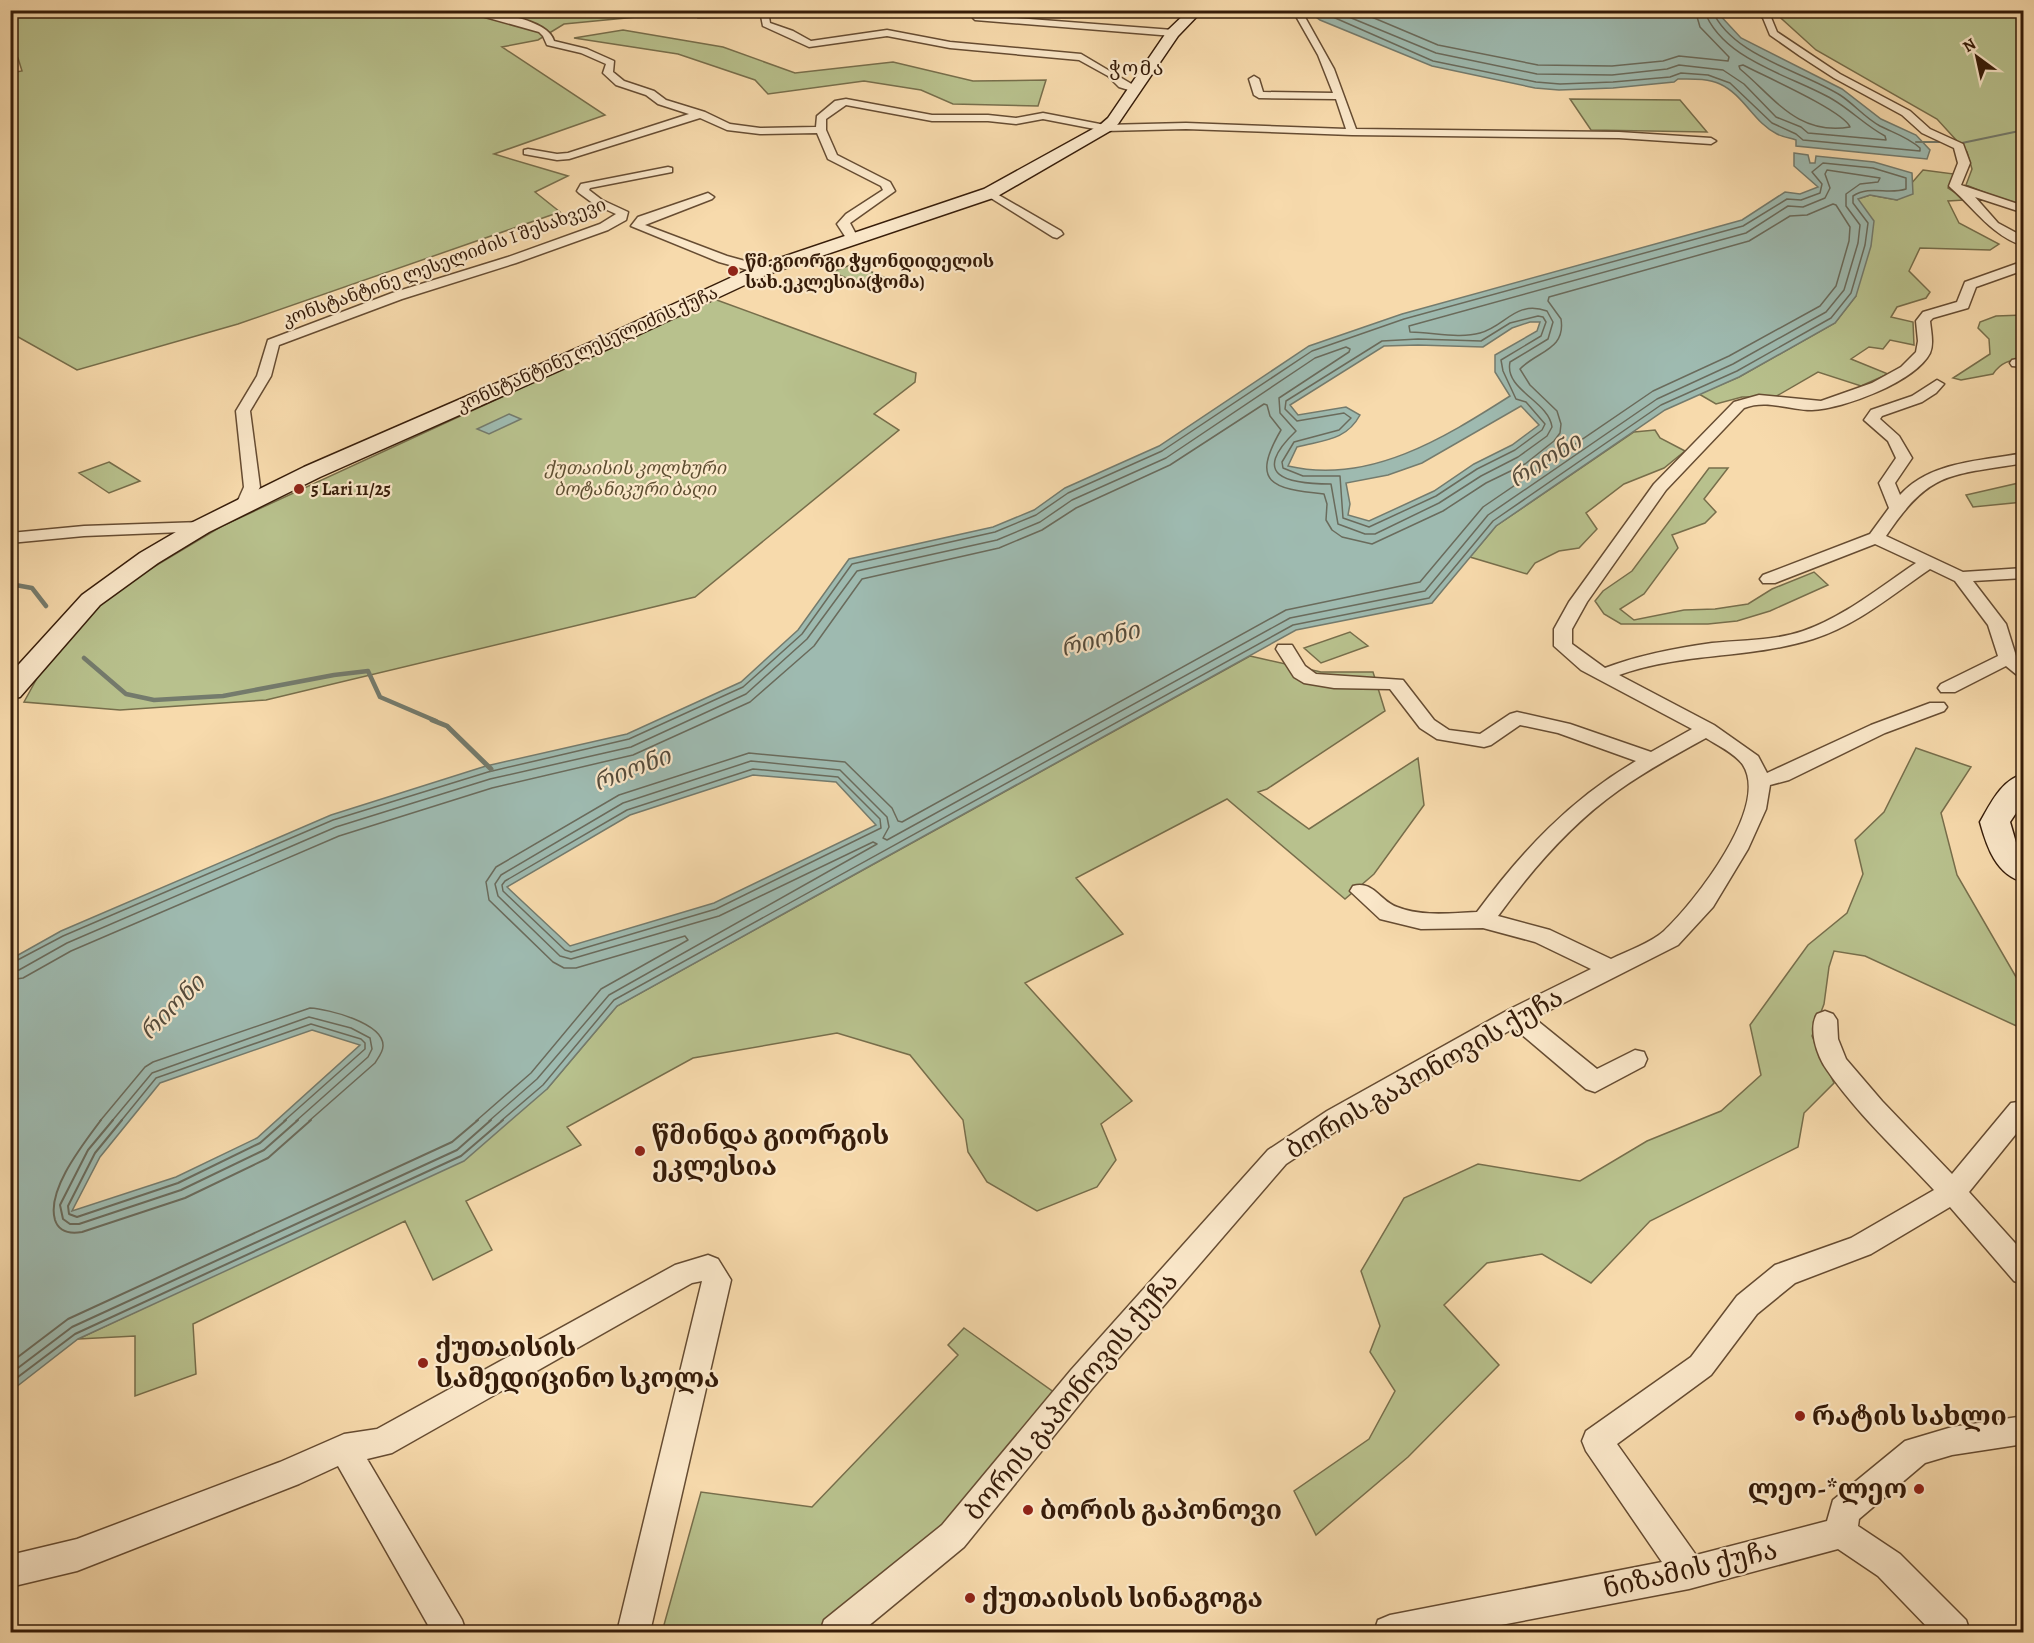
<svg xmlns="http://www.w3.org/2000/svg" width="2034" height="1643" font-family="Alegreya,'Noto Serif Georgian',serif">
<rect width="100%" height="100%" fill="#f7daac"/>
<filter id="stains"><feTurbulence type="fractalNoise" baseFrequency=".00333" numOctaves="4"/><feColorMatrix values="0 0 0 0 .2 0 0 0 0 .09 0 0 0 0 .02 0 0 0 .5 -.17"/></filter>
<radialGradient id="worn" r=".72"><stop offset=".6" stop-color="#630" stop-opacity="0"/><stop offset="1" stop-color="#630" stop-opacity=".3"/></radialGradient>
<path fill="#b8c18d" stroke="#776e4b" stroke-width="1.5" d="M10,11h689l-135,13 -26,16 -36,7 103,68 -111,39 74,22 -33,16 25,20 -322,112 -161,46 -66,-37 -1,-260 12,-2 -4,-13h-7z
M1773,11h250v197l-57,-23 6,-16 -5,-17 -30,-33 -121,-69z
M623,30l100,17 72,26 98,-11 80,19 73,-1 -8,26 -85,-2 -32,-14 -57,-9 -96,13 -13,-14 -77,-26 -104,-16z
M1570,99l110,1 27,32 -116,-2z
M1923,170l31,4 -6,14 18,12 -18,1 11,22 40,21 -9,6 -70,-2 -11,23 21,21 -4,6 -29,9 -6,10 22,5 1,23 -24,-5 -7,9 -14,-2 -18,12 37,15 -27,12 -43,-14 -43,25h-33l-26,7 -17,-10 40,-17 96,-54 21,-27 1,-97 13,-4 27,5z
M853,264l33,14 -21,8 -33,-14z
M714,299l202,74 -1,9 -41,32 25,16 -204,167 -429,103 -146,10 -96,-8 23,-42 48,-52 25,-21 102,-61z
M2023,315v44c-13,1 -22,3 -30,15l-32,6 -8,-2 37,-24 -1,-15 -11,-11 2,-6 16,-6z
M1655,430l5,8 25,13 -21,17 -40,16 -38,29 11,16 -18,19 -20,3 -24,12 -8,11 -57,-17 26,-31 138,-94z
M109,462l31,19 -31,12 -30,-20z
M1709,468h19l-24,31 12,13 -11,11 -33,12 6,13 -34,46 -24,15 14,11 50,-10 31,-1 33,-5 24,-15 42,-17 14,13 -58,26 -33,10 -29,3h-87l-17,-10 -9,-13 8,-10 29,-20z
M2023,482v20l-50,5 -7,-12z
M1350,632l18,14 -47,17 -17,-15z
M1250,656l71,16h52l12,39 -118,78 -9,3 51,37 109,-71 6,47 -50,69 -29,25 -118,-100 -151,79 47,56 -98,49 107,118 -31,23 15,36 -19,27 -60,24 -50,-29 -19,-30 -5,-32 -53,-65 -73,-22 -144,25 -126,69 14,18 -115,56 26,49 -59,30 -28,-59 -212,103 3,50 -61,22v-60l-57,3 144,-68 325,-182 70,-83z
M1916,748l55,19 -30,46 16,62 66,114v40l-158,-73 -31,-5 -5,16 -5,37 -12,32 22,47 -30,30 -6,34 -148,74 -59,62 -49,-29 -55,9 -43,42 55,60 -91,92 -92,78 -22,-44 75,-52 26,-48 -25,-39 10,-26 -19,-55 43,-73 74,-34 102,17 67,-40 74,-30 40,-36 -11,-50 58,-80 39,-32 16,-39 -8,-34 29,-28z
M964,1328l91,65 -112,142 -125,97h-156l39,-140 111,15 146,-152 -10,-10z"/>
<path fill="#9ebab0" stroke="#747b6d" stroke-width="1.5" fill-rule="evenodd" d="M1308,11h408l25,27 101,51 39,30 35,16 14,15 -3,9 -131,-13v-6c-6,-2 -13,-3 -19,-6 -23,-11 -33,-39 -57,-50 -12,-6 -29,-5 -42,-5l-4,3 -61,6 -54,2 -24,-2 -103,-22 -112,-46z
M1794,153l14,2 2,8h5l1,-7 58,6 38,11 1,21 -16,6 -27,-5 -12,4 16,22 -3,25 -15,50 -21,27 -96,54 -74,33 -169,116 -64,77 -136,27 -679,376 -70,83 -83,72 -386,178 -67,52v-432l50,-28 270,-116 155,-49 141,-32 114,-52 57,-52 51,-71 144,-32 41,-17 31,-22 94,-42 150,-100 93,-32 340,-94 43,-28 15,2 18,-7 -24,-21zM1530,322h10l-3,9 -42,24v17l15,24c-66,42 -141,89 -222,70l9,-19c26,-7 49,-6 63,-32l-14,-8 -48,8 -8,-10 94,-59 34,-1 65,2 29,-19zM1521,406l18,19 -27,20 -38,19 -40,27 -65,30 -21,-6 2,-11 -4,-21 42,-8 34,-12zM753,775l83,7 40,43 -162,78 -144,43 -63,-59 123,-72zM312,1030l48,15 -103,93 -81,39 -104,34 28,-54 60,-74z
M509,414l12,5 -32,15 -12,-5z"/>
<g fill="none" stroke-linecap="round" stroke-linejoin="round">
<path stroke="#6a6b5c" stroke-width="1.5" d="M1317,10l116,51 103,21 24,2 53,-2 57,-5 11,-4 27,2 22,8 42,40 24,11 7,6 117,11v-3c-12,-11 -26,-15 -40,-22 -15,-8 -26,-22 -40,-31 -40,-25 -108,-39 -128,-85
M1332,10l104,43 101,21 75,1 55,-6 12,-4 44,5 21,14 32,33 25,10 7,6 78,7 -1,-4c-19,-10 -34,-26 -53,-37 -42,-24 -110,-39 -128,-89
M1355,10l83,35 100,20 74,1 51,-5 16,-5 49,5 1,-4 -29,-30 -5,-17
M1743,65c19,10 101,46 107,62 -53,9 -76,-30 -110,-58l-1,-3z
M1538,316l5,1 3,5 -5,14 -40,24 2,11 13,28 10,3 19,22 -3,6 -27,20 -38,19 -41,27 -67,31 -26,-9 -3,-42h-37l-20,-8 -1,-6 12,-20 45,-12 12,-12 -7,-5 -47,8 -12,-12 1,-8 96,-60 36,-2 63,2 29,-18z
M753,769l85,8 42,42 1,9 -165,81 -145,43 -6,-2 -62,-59 -1,-6 3,-4 122,-71z
M10,964l53,-28 270,-116 155,-48 141,-33 114,-52 59,-53 50,-70 143,-32 41,-17 32,-22 94,-42 150,-100 92,-32 339,-93 44,-27 14,1 19,-7 2,-9 -10,-12 11,-9 50,5 33,10v11c-18,6 -36,-4 -53,7v7l15,20 -3,22 -14,48 -20,25 -94,53 -76,34 -168,116 -64,77 -136,27 -679,375 -71,85 -42,36
M10,971l9,-1 48,-27 269,-116 154,-48 141,-32 115,-53 61,-55 50,-68 140,-31 43,-18 32,-22 94,-42 149,-100 31,-11 4,2 -1,3 -70,46 1,15 16,18c-47,45 -9,53 35,53l7,40 27,10h10l64,-31 42,-27 37,-19 29,-21 5,-9c-3,-26 -48,-37 -42,-65l38,-23 5,-17 -6,-11c-32,-11 -41,15 -67,22 -21,6 -48,-1 -70,-1l-1,-6 337,-93 42,-27 15,1 22,-9 5,-10 -5,-14 2,-4 53,8 -2,4 -18,2 -14,10v12l14,19 -2,18 -14,47 -18,22 -93,52 -76,35 -169,116 -63,76 -135,27 -403,222 -4,-2 6,-11 -2,-10 -47,-47 -89,-9 -128,42 -122,72 -6,9 3,12 62,60 11,3 148,-43 154,-74 4,2 -268,151 -72,84 -48,42
M10,980l13,-2 48,-27 268,-115 153,-48 141,-33 117,-53 64,-56 48,-67 137,-31 43,-18 34,-22 94,-43 94,-61 3,1 3,11 11,14c-31,53 -9,59 43,64l3,10 -1,16 6,10 10,7 30,7 71,-33 43,-28 39,-19 29,-23 6,-8 1,-9 -4,-13 -27,-26 -10,-16c17,-18 46,-19 41,-50l-13,-18 1,-4 200,-56 41,-25 17,-1 26,-11 3,1 14,22 -1,14 -13,45 -16,20 -91,50 -76,35 -170,116 -63,75 -134,28 -384,212 -4,-1 -6,-13 -47,-46 -96,-9 -130,42 -123,72 -10,15 3,18 64,62 11,6h12l109,-32 3,4 -87,49 -70,84 -55,48
M100,1121l45,-54 8,-5 157,-54c18,1 74,15 73,38 0,6 -5,12 -8,17l-66,58
M112,1121l40,-48 157,-56 42,11 19,10 2,11 -4,8 -72,64
M121,1121l35,-43 155,-54 50,15 4,4v6l-81,72"/>
<path stroke="#6a6b5c" stroke-width="2" d="M101,1120c-17,23 -55,70 -46,100 4,12 15,14 27,12l103,-34 83,-40 43,-38
M113,1120l-25,30 -28,55 3,14 7,5h9l102,-34 83,-40 34,-30
M122,1120l-27,33 -27,53 1,8 8,3 101,-34 82,-40 26,-23
M10,1363l58,-44 384,-177 26,-22
M10,1374l62,-47 385,-177 34,-30
M10,1383l65,-49 386,-178 42,-36"/>
<path stroke="#747b6d" stroke-width="2" d="M1916,142h25
M1962,143l62,-13"/>
<path stroke="#747b6d" stroke-width="4.5" d="M10,584l22,4 14,18
M84,658l42,36 28,6 69,-4 111,-21 34,-4 12,26 56,24"/>
<path stroke="#747b6d" stroke-width="5" d="M432,720l15,6 44,43"/>
<defs>
<path id="street" d="M460,10c22,0 88,7 94,31l33,8 27,12 -1,11 11,9 30,10 12,9 39,12 25,12 30,4 56,-1 1,-11 18,-15 11,-2 86,16h56l28,3 27,-5 62,12 81,-2 160,6 -10,-30 -77,-1 -5,-3 -5,-16 5,-3 5,3 4,13 70,1 -15,-38 -25,-44 8,-1 33,59 22,60 263,3 92,6 5,3 -5,3 -92,-6 -267,-3 -166,-6 -81,2 -62,-12 -27,5 -28,-3h-56l-86,-16 -20,14v11l11,25 53,27 5,9 -45,32 8,15 -6,4 -4,-1 -11,-17 9,-10 37,-24 -2,-4 -53,-27 -11,-26 -57,1 -33,-4 -27,-12 -131,41 -12,1 -33,-6v-4l4,-1 29,5 11,-1 121,-39 -31,-10 -12,-9 -30,-10 -13,-12 3,-9 -25,-11 -34,-8 -4,-9 -4,-4z
M697,10l71,1 2,12 23,8 18,10 76,-11 63,12 131,12 59,35 -5,3 -16,-5 -11,-11 -29,-16 -129,-12 -63,-12 -78,11 -46,-21 -2,-10 -63,1 -4,-3z
M1753,10h11l6,5 7,17 63,42 70,37 20,18 33,15 7,19 -9,22 63,21v7l-49,-16 23,26 26,14v9c-32,-10 -49,-37 -73,-58l-2,-2 9,-23 -4,-15 -32,-15 -20,-18 -68,-37 -34,-22 -30,-21 -7,-17z
M978,15l195,15 5,3 -5,3 -198,-16 -2,-2z
M668,167l4,1v4l-82,16 -1,2 13,10 26,12 -2,8 -18,10 -92,33 -114,36 -123,46 -8,31 -21,35 10,76 -10,21h-12l-2,-3 8,-18 -8,-76 21,-35 11,-36 124,-47 116,-36 92,-33 16,-10 -22,-10 -15,-11 -2,-2 4,-7z
M990,190l71,41 2,3 -6,4 -4,-1 -67,-42 -2,-2z
M708,193l6,4 -2,2 -67,26 82,31 40,11 1,3 -1,3 -5,1 -43,-12 -88,-36 7,-9z
M2024,261v9l-48,17 -8,21 -35,10 -3,3c1,10 4,23 0,32 -15,29 -87,56 -118,57 -23,0 -45,-11 -68,-2l-78,82 -79,112 -15,27v15l33,24c34,-13 71,-20 107,-25 30,-3 62,-2 91,-12 41,-14 77,-44 113,-68l-41,-19 -100,39h-12l-3,-4 3,-4 107,-41 19,-26 -10,-25 17,-25 -8,-17 -24,-21 7,-10 41,-14 25,-16 7,4 -8,9 -14,9 -40,14 -2,3 19,17 13,22 -17,25 5,12c30,-34 82,-34 124,-42v10c-74,13 -93,6 -138,73l77,36 61,-4v10l-51,3 33,43 10,32 8,5v16l-7,-2 -11,-9 -51,26h-14l-3,-4 3,-4 57,-28 -10,-31 -33,-44 -25,-12c-37,25 -74,57 -117,70 -63,20 -130,13 -194,36l95,50 44,31 9,17 104,-48 59,-22h14l3,4 -3,4 -59,22 -96,47 -19,5 -4,24 -18,40 -35,58 -35,38 -144,73 63,51 38,-19 9,2 3,7 -3,7 -49,26 -9,-3 -72,-61 -169,97 -59,39 -195,226 -127,157 -103,85h-41l4,-12 118,-95 129,-155 197,-220 59,-39 181,-101 83,-41 -56,-27 -52,-14 -62,1 -41,-10 -30,-28 3,-5c20,-6 27,15 44,21 25,10 54,6 80,5 44,-60 94,-113 159,-151l-78,-28 -38,-8 -29,20 -7,2 -47,-8 -17,-11 -30,-39 -56,-1 -30,-5 -10,-6 -18,-28 2,-4h14l13,21 11,8 87,6 31,40 15,10 31,4 30,-20 7,-2 53,12 81,28 41,-23 -111,-59 -27,-24v-17l15,-27 85,-118 80,-82 25,-7 62,6 51,-18 29,-16 15,-15 2,-11 -2,-20 7,-9 34,-10 8,-20zM1706,738c11,7 30,16 37,27 27,42 -49,138 -79,166 -13,12 -37,20 -53,28l-61,-29 -52,-14c34,-47 73,-92 121,-126 28,-20 58,-36 87,-52z
M2017,359h7v8l-12,-1 -2,-3 2,-3z
M201,522l8,5 -2,4 -123,5 -74,7v-10l74,-7z
M1825,1011l8,3 4,6 1,19 8,20 36,42 70,73 59,-71 13,-2v23l-55,68 55,61v32l-10,-4 -64,-74 -79,47 -76,29 -38,31 -46,61 -94,69 79,111 131,-34 6,-21 72,-59 47,-14 72,-11v28l-72,11 -27,8 -66,56 -1,7 42,28 66,66 4,12h-38l-54,-56 -40,-27 -149,40 -225,43h-90l4,-12 12,-5 272,-53 -76,-111 -4,-10 4,-10 105,-74 46,-61 38,-31 76,-27 83,-48c-36,-39 -77,-76 -107,-120 -10,-14 -19,-41 -10,-56z
M708,1255l10,4 13,21 -81,352h-33l85,-351 -10,2 -300,170 -25,6 95,161 4,12h-34l-94,-166 -39,18 -222,87 -67,16v-32l67,-16 203,-77 64,-28 33,-5 298,-164z"/>
<path id="secondary" d="M1189,10h14l-25,26 -60,88 -8,7 -114,66 -228,77 -160,75 -288,128 -111,55 -51,31 -58,42 -80,92 -10,2v-25l72,-79 58,-42 53,-31 111,-55 290,-126 162,-75 228,-77 116,-64 8,-7 60,-88z
M2024,774v27l-14,21 7,24 7,7v29c-28,-7 -37,-35 -44,-60 11,-19 21,-42 44,-48z"/>
</defs>
<use href="#street" stroke="#664c32" stroke-width="3"/>
<use href="#secondary" stroke="#361c09" stroke-width="3"/>
<use href="#street" fill="#fae7c9" fill-rule="evenodd"/>
<use href="#secondary" fill="#fae7c9" fill-rule="evenodd"/>
</g>
<g fill="#8f2418" stroke="#fae7c9" stroke-width="2">
<circle cx="733" cy="271" r="6"/>
<circle cx="299" cy="489" r="6"/>
<circle cx="640" cy="1151" r="6"/>
<circle cx="423" cy="1363" r="6"/>
<circle cx="1800" cy="1416" r="6"/>
<circle cx="1919" cy="1489" r="6"/>
<circle cx="1028" cy="1510" r="6"/>
<circle cx="970" cy="1598" r="6"/>
</g>
<g text-anchor="middle" stroke-width="4.5" stroke-linejoin="round" paint-order="stroke">
<g font-size="18" font-weight="bold" fill="#361c09" stroke="#fae7c9" text-anchor="start">
<text x="745" y="267">წმ.გიორგი ჭყონდიდელის<tspan x="745" dy="21">სახ.ეკლესია(ჭომა)</tspan></text>
<text x="311" y="495">5 Lari 11/25</text>
</g>
<g font-size="18" fill="#361c09" stroke="#fae7c9">
<text transform="translate(444 262) rotate(-20)" y="6">კონსტანტინე ლესელიძის I შესახვევი</text>
<text transform="translate(587 349) rotate(-24)" y="6">კონსტანტინე ლესელიძის ქუჩა</text>
</g>
<g font-size="18" font-style="italic" fill="#5d4e31" stroke="#fae7c9">
<text x="635" y="474">ქუთაისის კოლხური<tspan x="635" dy="21">ბოტანიკური ბაღი</tspan></text>
</g>
<g font-size="20" letter-spacing="1.5" fill="#361c09" stroke="#fae7c9">
<text x="1137" y="75">ჭომა</text>
</g>
<g font-size="24" font-style="italic" fill="#554b3b" stroke="#fae7c9">
<text transform="translate(1545 460) rotate(-32)" y="8">რიონი</text>
<text transform="translate(1100 639) rotate(-14)" y="8">რიონი</text>
<text transform="translate(632 769) rotate(-21)" y="8">რიონი</text>
<text transform="translate(172 1007) rotate(-45)" y="8">რიონი</text>
</g>
<g font-size="27" fill="#361c09" stroke="#fae7c9">
<text transform="translate(1424 1073) rotate(-30)" y="9">ბორის გაპონოვის ქუჩა</text>
<text transform="translate(1071 1396) rotate(-50)" y="9">ბორის გაპონოვის ქუჩა</text>
<text transform="translate(1690 1569) rotate(-13)" y="9">ნიზამის ქუჩა</text>
</g>
<g font-size="27" font-weight="bold" fill="#361c09" stroke="#fae7c9" text-anchor="start">
<text x="652" y="1144">წმინდა გიორგის<tspan x="652" dy="31">ეკლესია</tspan></text>
<text x="435" y="1356">ქუთაისის<tspan x="435" dy="31">სამედიცინო სკოლა</tspan></text>
<text x="1812" y="1425">რატის სახლი</text>
<text x="1907" y="1498" text-anchor="end">ლეო-*ლეო</text>
<text x="1040" y="1519">ბორის გაპონოვი</text>
<text x="982" y="1607">ქუთაისის სინაგოგა</text>
</g>
</g>
<rect width="2034" height="1643" fill="none" stroke="#f7daac" stroke-width="36"/>
<rect x="12" y="12" width="2010" height="1619" fill="none" stroke="#361c09" stroke-width="3"/>
<rect x="18" y="18" width="1998" height="1607" fill="none" stroke="#361c09" stroke-width="1.5"/>
<g transform="translate(1977 57) rotate(327)" stroke="#fae7c9" stroke-width="4.5" paint-order="stroke">
<path d="M0-4.5L10 22L0 15L-10 22Z" fill="#361c09"/>
<text y="-9" font-size="16" font-weight="bold" text-anchor="middle" fill="#361c09">N</text>
</g>
<rect width="100%" height="100%" filter="url(#stains)"/>
<rect width="100%" height="100%" fill="url(#worn)"/>
</svg>
